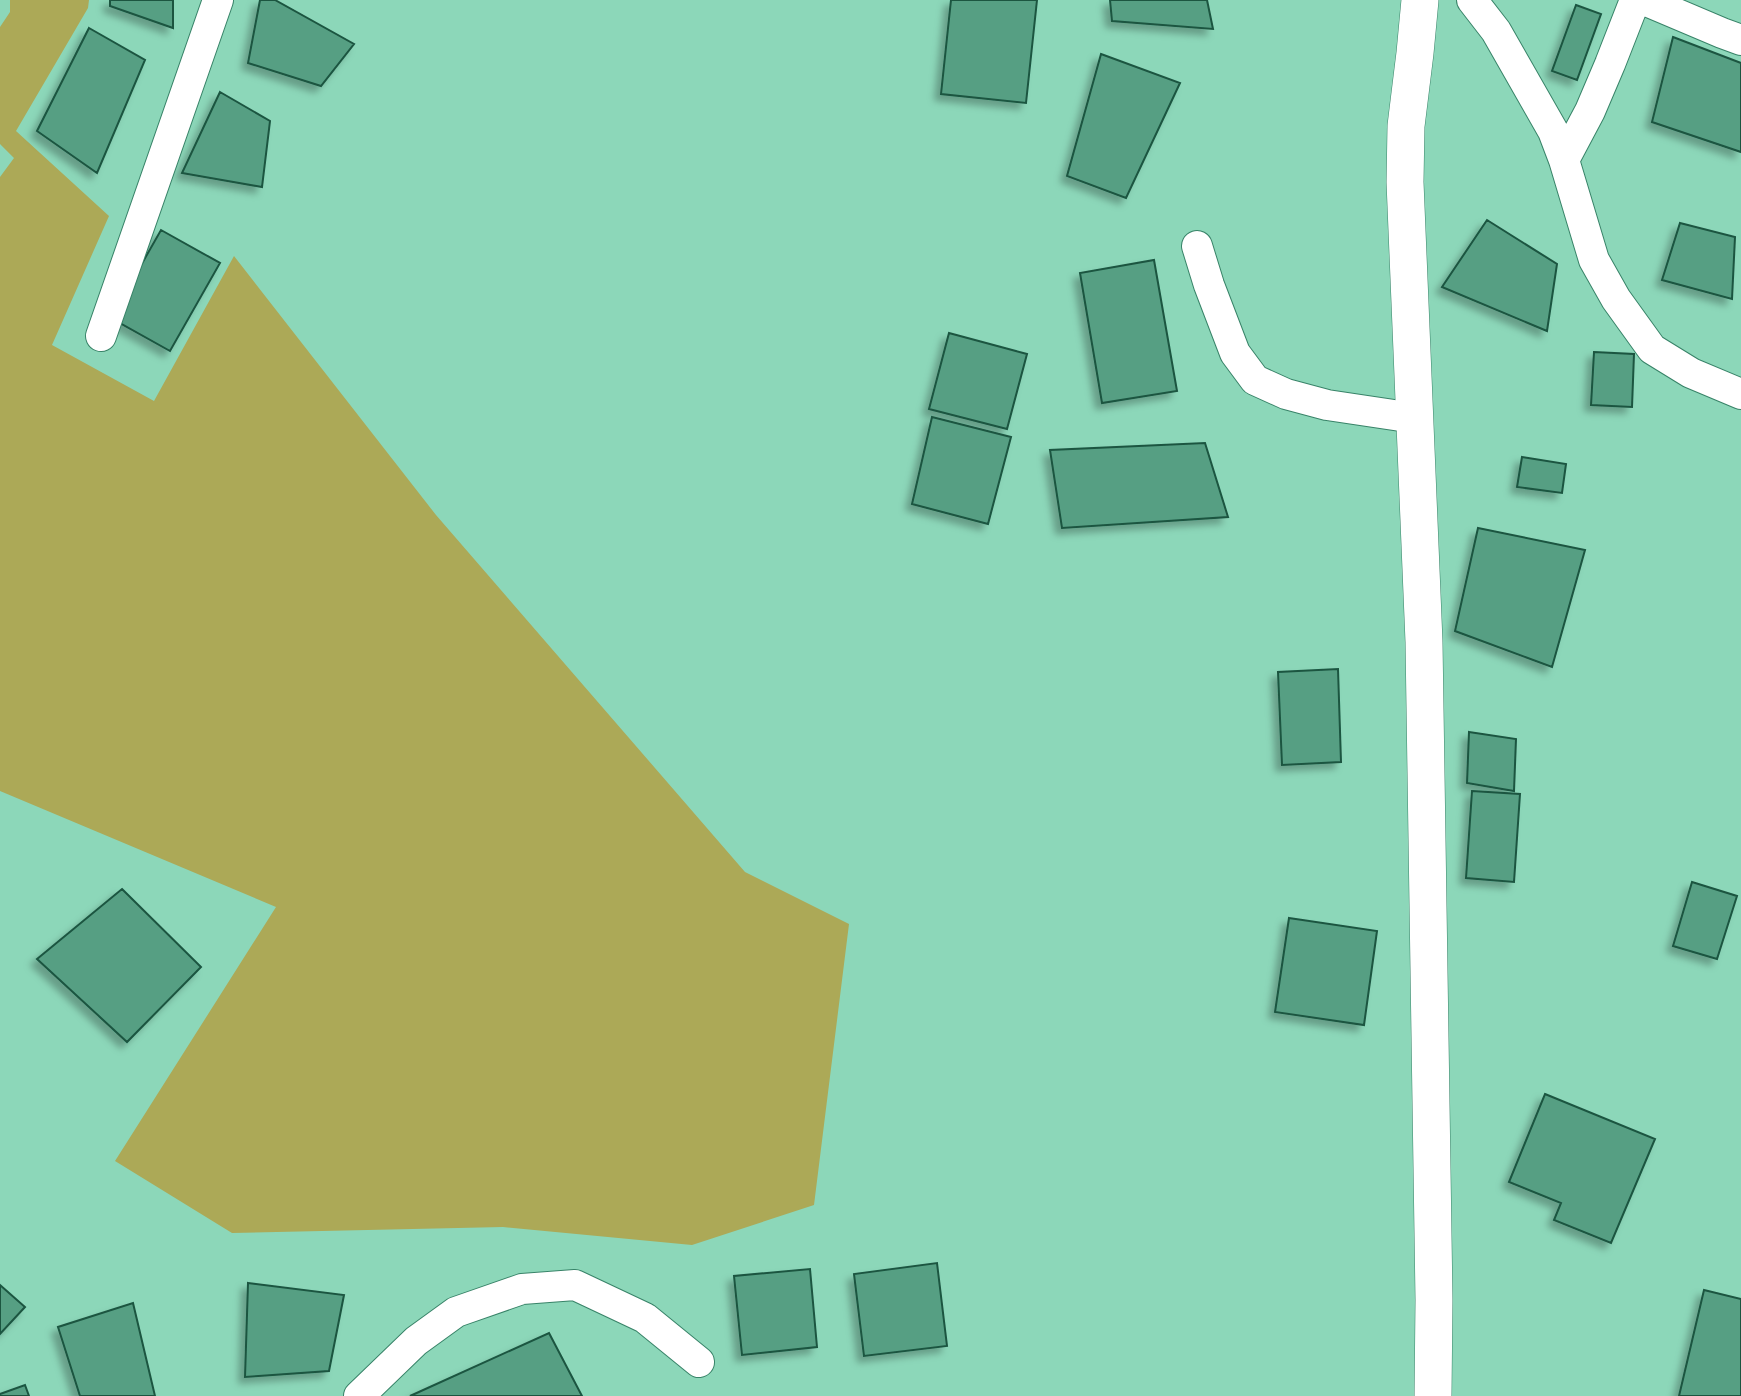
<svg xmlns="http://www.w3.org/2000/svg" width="1741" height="1396" font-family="'PT Sans',sans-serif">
<defs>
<filter id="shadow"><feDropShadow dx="-6" dy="6" stdDeviation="3.5" flood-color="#0004"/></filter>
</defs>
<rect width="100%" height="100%" fill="#8cd7b9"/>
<path fill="#aca957" d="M10,0h79l-1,8 -72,123 93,85 -57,129 102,56 80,-145 202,259 309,357 104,52 -35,281 -122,40 -189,-18 -271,6 -117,-72 161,-254 -276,-116v-614l14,-19 -14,-14v-117l10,-15z"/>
<path fill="#569f83" stroke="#1b5541" stroke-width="2" filter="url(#shadow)" d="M110,0h63v28l-63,-22z
M260,0h15l79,44 -33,42 -73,-23z
M951,0h86l-11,103 -85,-9z
M1110,0h97l6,29 -101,-8z
M1576,5l25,9 -24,66 -25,-9z
M89,28l56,32 -48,113 -60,-42z
M1673,37l68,26v89l-89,-30z
M1101,54l79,29 -54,115 -59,-22z
M220,92l50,29 -8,66 -80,-14z
M1487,220l70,44 -10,67 -105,-44z
M1680,223l55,14 -3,62 -70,-19z
M161,230l59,33 -50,88 -59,-33z
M1154,260l23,131 -75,12 -22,-130z
M949,333l78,21 -20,75 -78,-20z
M1594,352l40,2 -2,53 -41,-2z
M932,417l79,20 -23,87 -76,-20z
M1205,443l23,74 -166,11 -12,-78z
M1522,457l44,7 -4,29 -45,-6z
M1478,528l107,22 -33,117 -97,-36z
M1338,669l3,93 -59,3 -4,-93z
M1469,732l47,7 -2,52 -47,-8z
M1472,791l48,3 -6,88 -48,-4z
M1692,882l45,14 -20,63 -44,-13z
M122,889l79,78 -74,75 -90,-83z
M1289,918l88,13 -13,94 -89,-13z
M1545,1094l110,45 -44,104 -57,-23 7,-17 -52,-21z
M937,1263l10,83 -83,10 -10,-82z
M810,1269l7,78 -75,8 -8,-79z
M248,1283l96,12 -15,76 -84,6z
M0,1285l25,22 -25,27z
M1704,1290l37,9v97h-62z
M133,1303l22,93h-75l-22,-69z
M549,1333l33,63h-172z
M25,1385l4,11h-29v-2z"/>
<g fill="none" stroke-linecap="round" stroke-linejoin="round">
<defs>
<path id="minor" d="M1472,0l24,31 57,100 11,29 30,100 22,39 36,50 39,24 50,21
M1644,0l78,33 19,7
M1564,160l26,-49 20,-47 25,-64
M1197,246l12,39 26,68 20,27 31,14 41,11 87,13
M101,336l117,-336
M359,1396l57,-55 40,-29 66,-23 53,-4 70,33 54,44"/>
<path id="tertiary" d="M1420,0l-5,53 -9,73 -1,56 19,460 10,658 -1,96"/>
</defs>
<use href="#minor" stroke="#388368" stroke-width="32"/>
<use href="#tertiary" stroke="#388368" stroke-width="38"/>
<use href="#minor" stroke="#fff" stroke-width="30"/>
<use href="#tertiary" stroke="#fff" stroke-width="37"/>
</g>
</svg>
